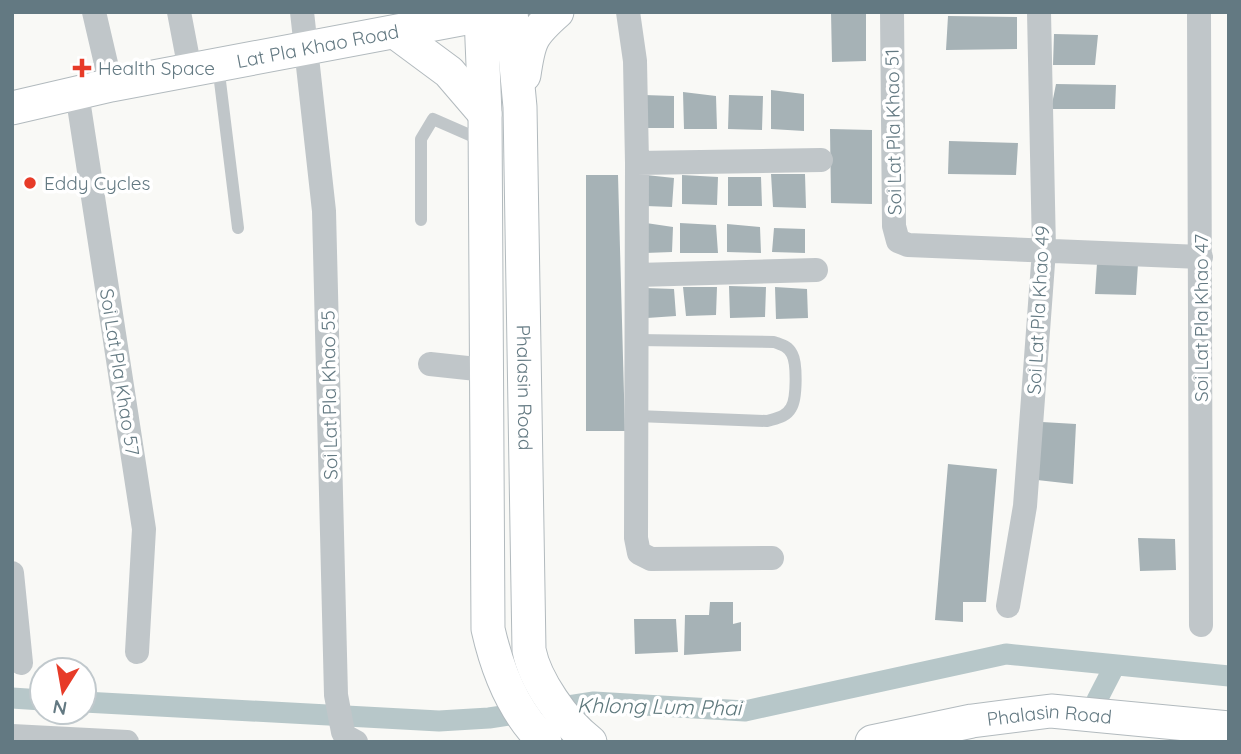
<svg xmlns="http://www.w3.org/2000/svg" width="1241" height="754" font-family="Quicksand,sans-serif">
<rect width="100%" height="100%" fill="#f9f9f6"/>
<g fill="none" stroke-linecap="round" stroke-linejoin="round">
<path stroke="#b7c7c9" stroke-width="21" d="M12,698l30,2
M1097,700l18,-35
M84,702l355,19 50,-3 105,-16 151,9 261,-57 223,22"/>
</g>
<path fill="#a6b2b6" d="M831,12h35v49l-34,1z
M948,16l69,1v32l-71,1z
M1054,34l44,1 -3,30h-42z
M1056,84l60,1 -1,24h-64z
M771,90l33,4v37l-33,-2z
M683,92l33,4 1,33h-33z
M644,95l30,1v32h-28z
M729,95l34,1 -1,34 -34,-1z
M830,129l42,1v74l-41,-1z
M949,141l69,2 -2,32 -68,-1z
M771,174h34l1,34 -33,-1z
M586,175h32l7,256h-39z
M646,175l28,3 -2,29 -26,-1z
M682,175l36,2 -1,28 -35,-1z
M728,177h33l1,29h-34z
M646,223l27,4 -1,25 -27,1z
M680,223l36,2 2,28h-38z
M727,224l33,3 1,26 -34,-1z
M774,228l31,1v24l-33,-1z
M1097,263l41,1 -2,31 -41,-1z
M729,286l37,1 -1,30 -35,1z
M683,287h34l-1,28 -30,1z
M775,287l32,2 1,29 -32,1z
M645,288l29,1 2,27 -29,2z
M1042,422l34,2 -3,60 -36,-4z
M948,464l49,5 -11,133h-23v20l-28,-2z
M1138,538l37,1 1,31 -36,1z
M710,602h23v22l8,-2v29l-57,4 1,-40h24z
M634,619h42l2,33 -43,2z"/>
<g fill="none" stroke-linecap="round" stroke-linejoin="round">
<defs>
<g id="secondary">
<path id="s1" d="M511,12l9,95 9,543c6,31 35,72 61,92"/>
<path d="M481,16l4,98 3,515c9,40 26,84 57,113"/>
<path d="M395,32l54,40 36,42"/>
<path d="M524,75c5,-35 7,-40 33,-63"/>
<path id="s2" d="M12,108l99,-23 387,-73"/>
<path id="s3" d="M872,742l100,-21 79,-10 178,17"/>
</g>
</defs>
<use href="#secondary" stroke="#b2babe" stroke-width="35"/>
<path stroke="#c0c6c9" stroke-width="12" d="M218,65l20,163
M421,220v-81l12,-20 48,21
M637,416l130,5c10,-3 19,-4 24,-13 6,-9 6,-45 1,-54 -4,-8 -10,-9 -18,-12l-137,-2"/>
<path stroke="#c0c6c9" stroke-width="24" d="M94,12l17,73
M179,12l11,58
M302,12l22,199 12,484 7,37 2,4 11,6
M628,12l7,49 2,102 -1,375 3,15 12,6 121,-1
M892,12l2,214 4,15 10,4 293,12
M1199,12l2,613
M77,93l67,436 -7,123
M637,163l184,-3
M637,275l179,-5
M430,364l56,6
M12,573l9,90
M1008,606l17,-100 19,-256 -5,-238
M12,736l115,6"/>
<use href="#secondary" stroke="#fff" stroke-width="33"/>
</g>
<g fill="#e73b28" stroke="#fff" stroke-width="2.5">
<path d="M78.5 57.5h7v7h7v7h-7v7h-7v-7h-7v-7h7z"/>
<circle cx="30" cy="183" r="7"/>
</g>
<g text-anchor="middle" stroke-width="7" stroke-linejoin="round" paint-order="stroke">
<g font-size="19" fill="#637982" stroke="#fff">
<text dy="7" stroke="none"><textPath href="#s2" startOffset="312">Lat Pla Khao Road</textPath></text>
<text transform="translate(893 132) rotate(-91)" y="7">Soi Lat Pla Khao 51</text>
<text transform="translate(1038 310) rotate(-87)" y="7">Soi Lat Pla Khao 49</text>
<text transform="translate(1201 318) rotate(-90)" y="7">Soi Lat Pla Khao 47</text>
<text transform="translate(120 372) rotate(81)" y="7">Soi Lat Pla Khao 57</text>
<text dy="7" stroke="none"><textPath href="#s1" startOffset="376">Phalasin Road</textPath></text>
<text transform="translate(329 395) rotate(-91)" y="7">Soi Lat Pla Khao 55</text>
<text dy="7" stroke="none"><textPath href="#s3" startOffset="180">Phalasin Road</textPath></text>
</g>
<g font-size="19" fill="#637982" stroke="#fff" text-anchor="start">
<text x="98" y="75">Health Space</text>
<text x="44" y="190">Eddy Cycles</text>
</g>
<g font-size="21" font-style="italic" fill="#5e787c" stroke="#fff">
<text transform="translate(659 707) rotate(1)" y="7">Khlong Lum Phai</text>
</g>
</g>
<rect width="1241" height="754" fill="none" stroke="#637982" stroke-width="28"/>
<g transform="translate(63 691) rotate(191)"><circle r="33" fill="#ffffff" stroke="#c1c9cd" stroke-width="2"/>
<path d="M0-5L12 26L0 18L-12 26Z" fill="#e73b28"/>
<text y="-10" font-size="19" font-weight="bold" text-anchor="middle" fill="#637982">N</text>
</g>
</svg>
